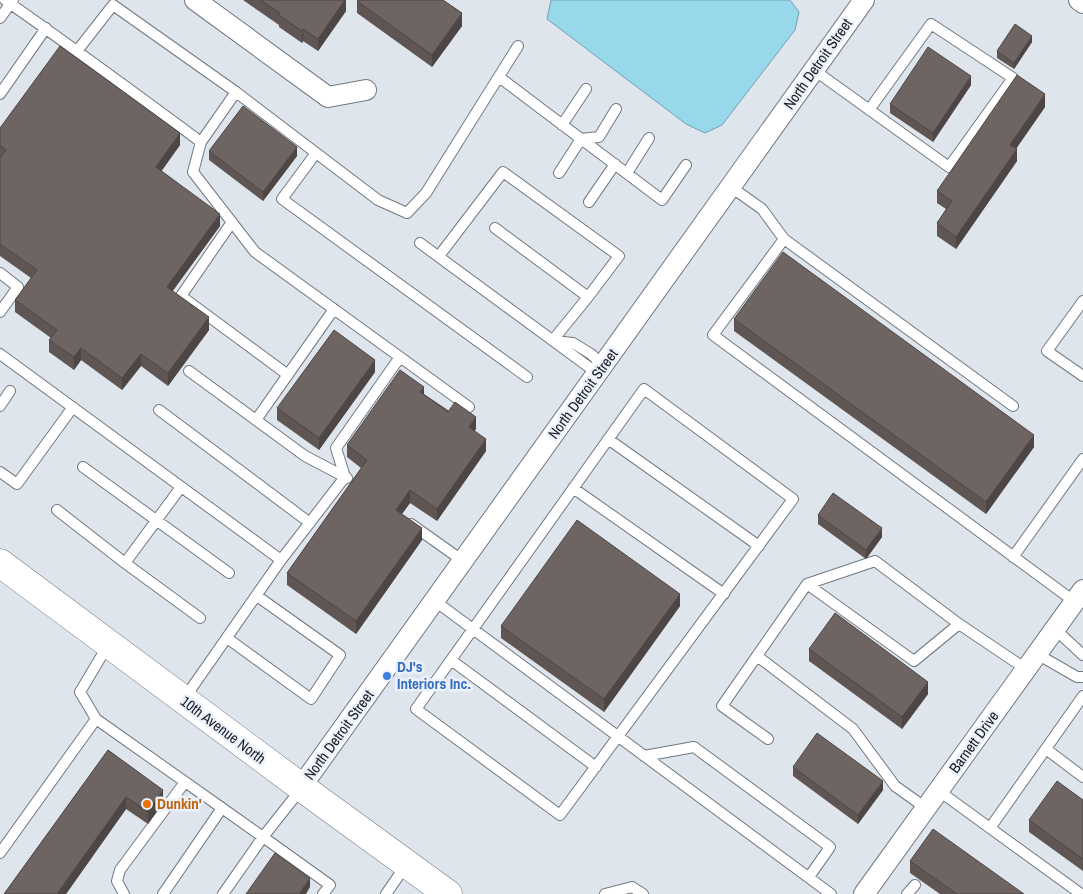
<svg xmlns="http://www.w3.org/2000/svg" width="1083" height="894" font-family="'Archivo Narrow',sans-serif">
<rect width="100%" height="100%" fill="#dee5ed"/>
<path fill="#97d8eb" stroke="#72a0ae" d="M551,0h239l9,12 -4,18 -73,95 -17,8 -19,-9 -139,-105z"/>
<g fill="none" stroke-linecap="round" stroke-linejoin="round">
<defs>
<path id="lane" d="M5,0c66,46 131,94 196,142l35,-50 -123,-87 -36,46
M0,18l13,-18
M814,70l135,97 64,-89 -82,-54 -62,86
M499,77l163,123 24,-35
M236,92l142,108 29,13 19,-20 92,-147
M0,94l46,-66
M562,125l24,-36
M201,142l-8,30 62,80 214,155
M316,153l-34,46 245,178
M559,173l22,-34 18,-2 17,-28
M627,173l22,-35
M731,187l31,22 22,30
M589,202l26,-38
M232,222l-51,74 107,79
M495,228l93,69
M420,243l177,130
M439,256l64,-84 116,84 -31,41 -35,43
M0,273l18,14 -18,25
M1083,301l-36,50 36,25
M554,341l19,2 18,11 12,11
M0,354l281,206 -97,139
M189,371l116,85 42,22
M644,389l149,110 -233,316 -144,-106z
M0,406l10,-15
M1013,406l-229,-167 -71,96 362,267
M159,410l151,113
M256,420l78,-111
M608,439l151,107
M83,467l146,106
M0,472l17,12 56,-77
M573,488l151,106
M57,510l68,53 75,55
M411,524l52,37
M1013,557l70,-98
M281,560l64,-83 -9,-29 64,-91
M125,563l56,-76
M435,601l396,293
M959,624l-45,37 -107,-77 68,-23 84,63 67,45
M1055,629l28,26
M227,638l84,61 29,-44 -83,-59
M1037,654l40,23h6
M757,656l96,73 42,57 31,22
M451,660l145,107
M96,719l126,89
M768,739l-46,-33 85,-122
M1046,749l37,28
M644,756l50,-9 136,100 -21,30
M939,791l51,37
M0,853l96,-134 -16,-27 28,-47
M124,894l-7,-13 3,-11 65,-88
M163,894l59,-86 41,29 38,-48
M223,894l40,-57 67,48 -7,9
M386,894l20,-29
M605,894l27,-7 11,7
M907,894l8,-9
M1081,894l-91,-66 93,-132"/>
<path id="street" d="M195,0l133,97 38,-7
M1079,0l4,3
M301,787l563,-787
M864,894l219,-304"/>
<path id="secondary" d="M0,563l301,224 147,107"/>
</defs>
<use href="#lane" stroke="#727980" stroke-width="12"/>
<use href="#street" stroke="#727980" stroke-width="22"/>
<use href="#secondary" stroke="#727980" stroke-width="29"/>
<use href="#lane" stroke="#fff" stroke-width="10"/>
<use href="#street" stroke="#fff" stroke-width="20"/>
<use href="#secondary" stroke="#fff" stroke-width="28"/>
</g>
<path fill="#5f5653" d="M243,0h103v11l-28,40 -15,-10 -1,2 -23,-16v-2z
M357,1l105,25 -30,41 -75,-54z
M1032,42l-18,27 -17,-11v-7z
M971,85l-38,57 -43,-29v-9z
M1045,107l-29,42 1,12 -61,88 -19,-13v-13l9,-14 -9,-6v-12z
M0,128l180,17 -19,26 59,55 -48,65 37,39 -41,56 -27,-20 -19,24 -41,-30 -7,10 -25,-18v-12l2,-2 -36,-26v-12l16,-22 -31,-22v-98h1l-1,-1z
M209,151l88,5 -34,45 -54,-41z
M734,319l300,128 -48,67 -252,-183z
M375,372l-56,78 -42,-30v-12z
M424,394l52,35 -2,2 12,20 -49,70 -27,-18 -8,11 20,26 -66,94 -69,-49v-12l74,-105 -14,-11v-12z
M818,515l64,22 -16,22 -48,-35z
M680,606l-76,106 -103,-74v-12z
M809,649l119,45 -26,35 -93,-68z
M108,750l55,53 -15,21 -22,-15 -60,85h-62z
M793,767l90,23 -25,34 -65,-48z
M1083,800v71l-54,-39v-12z
M910,861l114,33h-84l-30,-21z"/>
<path fill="#4d4644" d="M345,0h1v11l-28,40v-12z
M462,13v13l-30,41v-12z
M303,29v12l-1,2v-12z
M1032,36v6l-18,27v-6z
M971,76v9l-38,57v-9z
M1045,94v13l-35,50v-12z
M180,133v12l-24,34v-12z
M297,147v9l-34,45v-9z
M1017,149v12l-61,88v-12z
M220,214v12l-53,73v-12z
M209,317v13l-41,56v-13z
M81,348v12l-7,10v-13z
M141,354v12l-19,24v-12z
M375,360v12l-56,78v-12z
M424,387v12l-4,-7z
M476,417v12l-7,10v-12z
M1034,435v12l-48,67v-12z
M486,439v12l-49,70v-12z
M410,490v13l-14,19v-12z
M422,528v12l-66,94v-13z
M882,528v9l-16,22v-9z
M680,594v12l-76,106v-13z
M928,682v12l-26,35v-12z
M883,781v9l-25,34v-9z
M163,790v13l-15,21v-12z
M126,797v12l-60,85h-9z
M310,878v9l-4,7h-7z"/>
<path fill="#6e6461" stroke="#4d4644" d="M260,0h85l-27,39 -15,-10 -1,2 -23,-16 1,-2z
M358,0h85l19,13 -30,42 -75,-54z
M1015,24l17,12 -18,27 -17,-12z
M60,46l120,87 -24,34 64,47 -53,73 42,30 -41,56 -27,-19 -19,24 -41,-30 -7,9 -25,-17 8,-10 -42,-30 22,-30 -37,-26v-86l6,-8 -6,-5v-17z
M928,47l43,29 -38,57 -43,-29z
M1017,75l28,19 -35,51 7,4 -61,88 -19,-14 15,-22 -15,-10z
M243,106l54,41 -34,45 -54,-41z
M783,252l251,183 -48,67 -252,-183z
M334,330l41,30 -56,78 -42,-30z
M400,370l24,17 -4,5 28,20 7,-10 21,15 -7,10 17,12 -49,70 -27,-19 -14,20 26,18 -66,93 -69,-48 80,-113 -20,-15z
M833,493l49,35 -16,22 -48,-35z
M577,520l103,74 -76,105 -103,-73z
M835,613l93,69 -26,35 -93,-68z
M817,733l66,48 -25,34 -65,-48z
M108,750l55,40 -15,22 -22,-15 -69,97h-53z
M1057,781l26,19v59l-54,-39z
M933,829l91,65h-67l-47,-33z
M275,853l35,25 -11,16h-53z"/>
<circle fill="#3f7fe0" stroke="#ebf2fb" stroke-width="2" cx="387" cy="676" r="5"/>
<circle fill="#e8710a" stroke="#ebf2fb" stroke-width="2" cx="147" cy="804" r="5"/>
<g text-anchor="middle" stroke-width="5" stroke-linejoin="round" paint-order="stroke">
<g font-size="15" fill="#1b1e21" stroke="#ebf2fb">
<text transform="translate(818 64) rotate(-55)" y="5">North Detroit Street</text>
<text transform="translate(583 394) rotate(-54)" y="5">North Detroit Street</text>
<text transform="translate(223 730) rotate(37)" y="5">10th Avenue North</text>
<text transform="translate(339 735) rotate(-54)" y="5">North Detroit Street</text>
<text transform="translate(974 742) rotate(-54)" y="5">Barnett Drive</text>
</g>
<g font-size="15" font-weight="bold" fill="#366cbe" stroke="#ebf2fb" text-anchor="start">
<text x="397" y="672">DJ's<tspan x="397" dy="17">Interiors Inc.</tspan></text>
</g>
<g font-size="15" font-weight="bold" fill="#c56008" stroke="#ebf2fb" text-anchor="start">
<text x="157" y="809">Dunkin'</text>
</g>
</g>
</svg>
